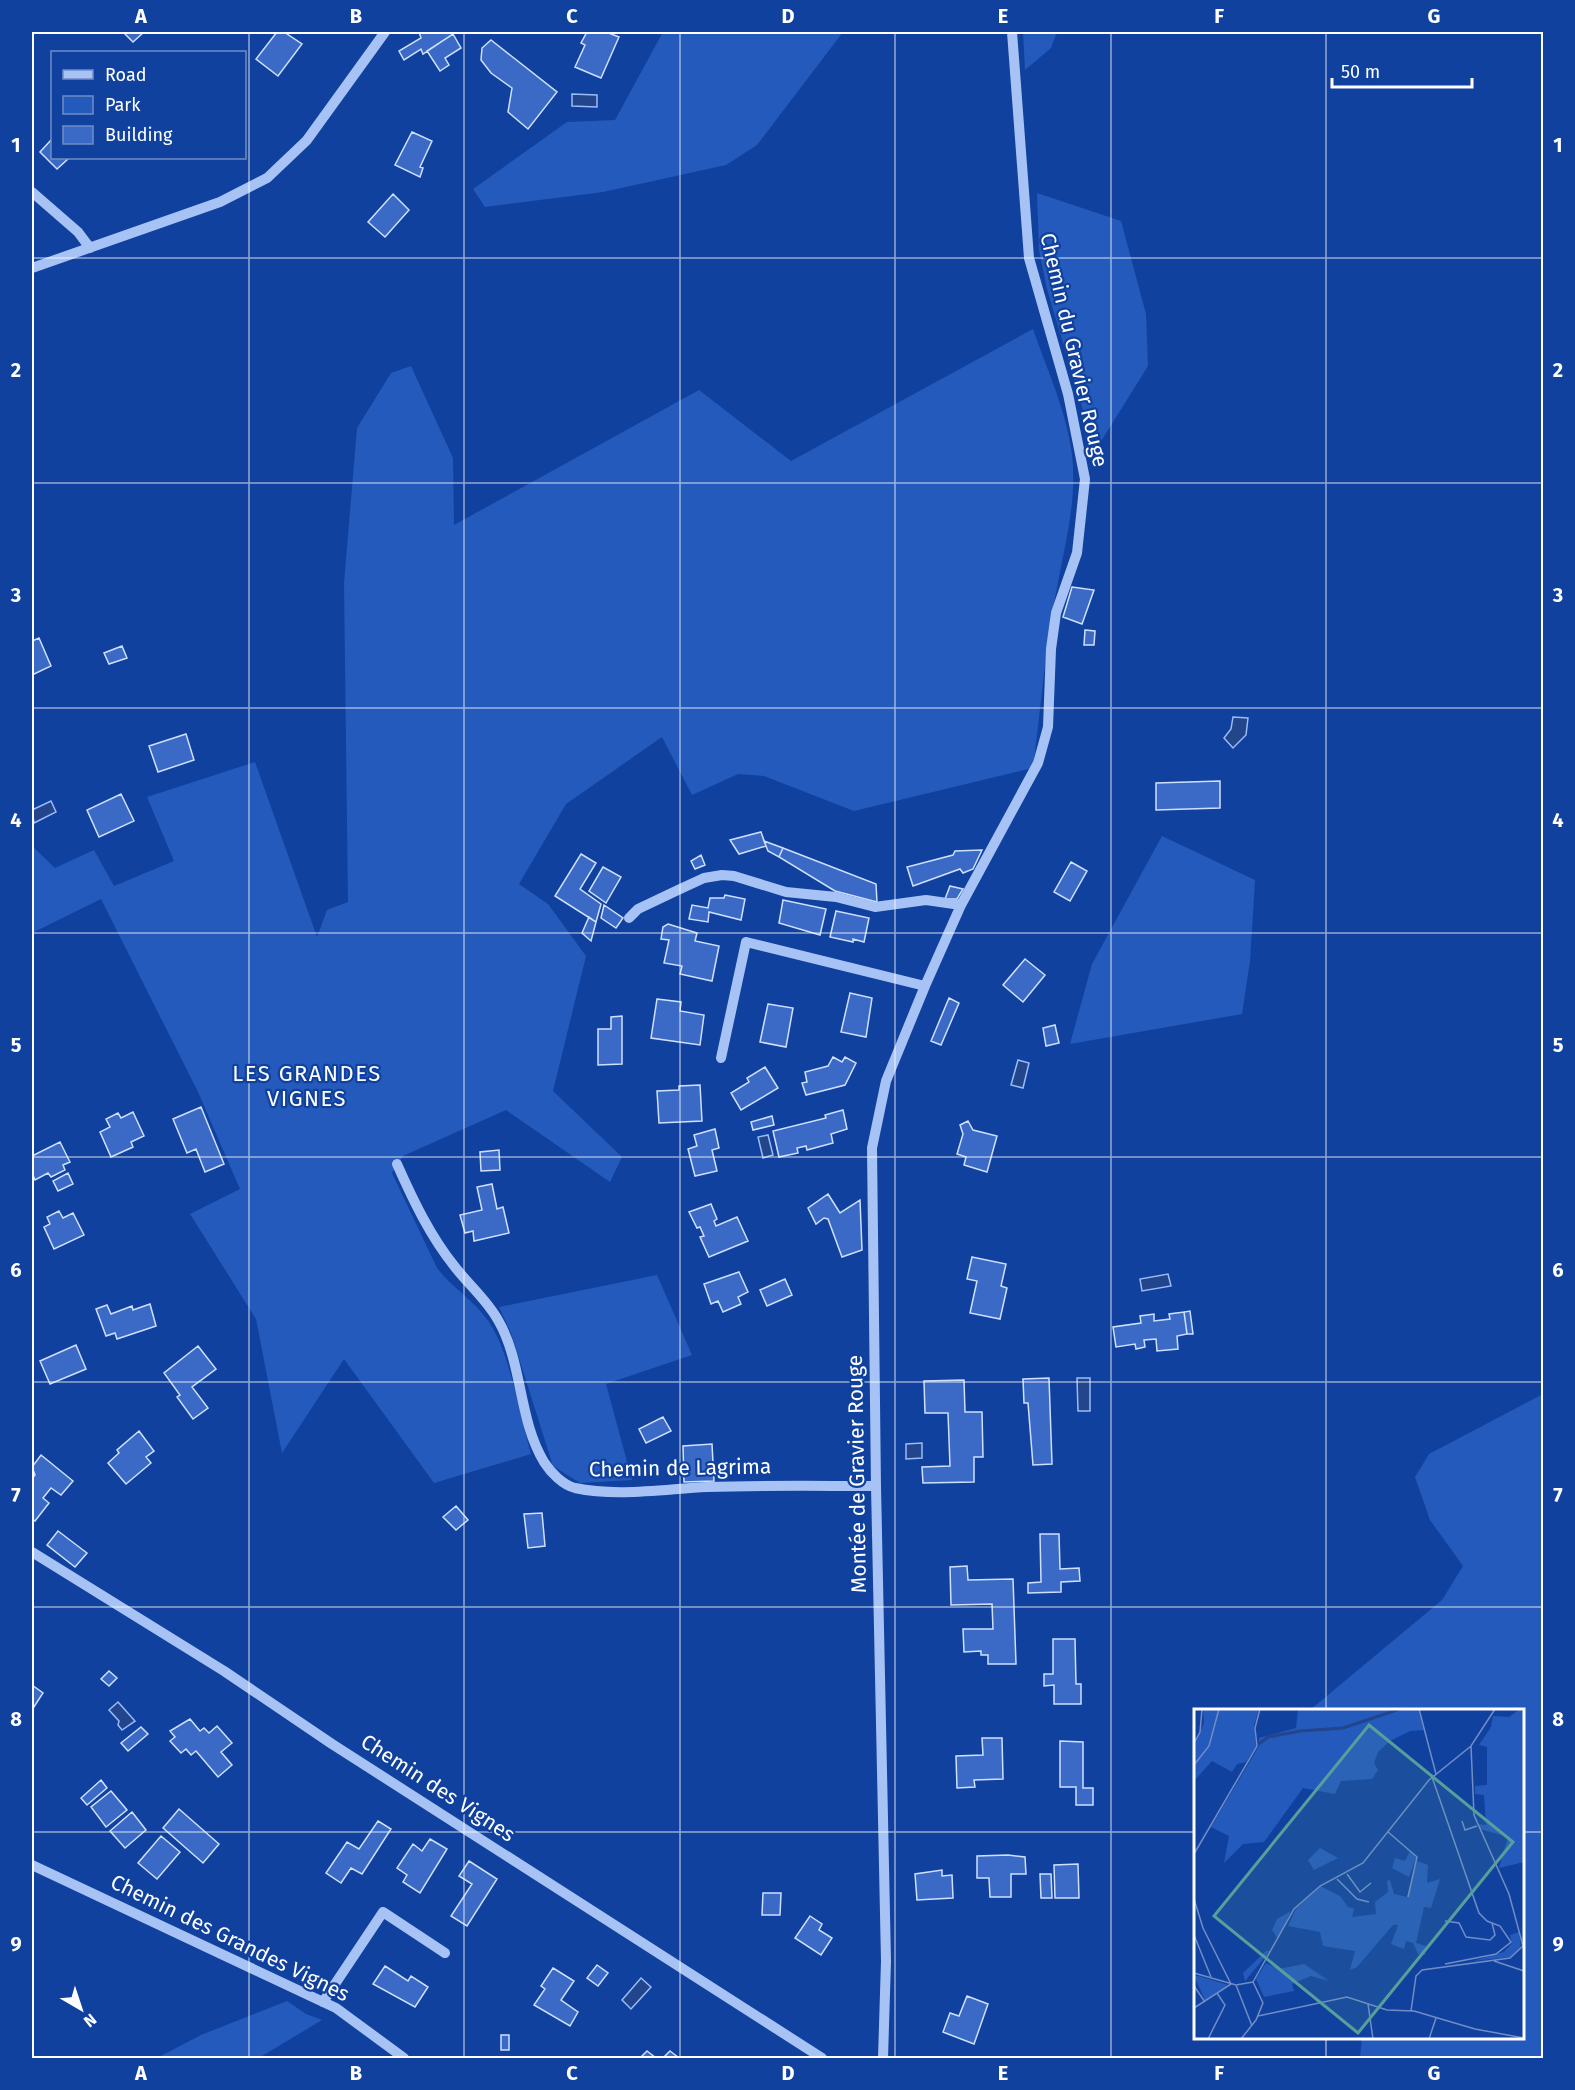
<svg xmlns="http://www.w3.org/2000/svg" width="1575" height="2090" font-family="'Fira Sans',sans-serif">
<rect width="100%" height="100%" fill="#11419e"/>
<path fill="#245abc" d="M663,32h180l-86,113 -31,20 -123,27 -118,15 -12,-18 94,-67 48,-2z
M1023,32h34l-6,16 -26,22z
M1037,193l84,28 25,93 2,52 -53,85 -48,-162 -8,-39z
M1033,329c14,41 34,83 39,126 5,44 -6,85 -14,127 -12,61 -17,124 -25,186l-179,43 -90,-35 -26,-2 -46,21 -30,-58 -96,67 -47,80 29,20 38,52 -33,135 69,66 -12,25 -104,-72 -103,46 -11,17 45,95c15,20 37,32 52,54 21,31 31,93 42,132l-97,29 -90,-124 -62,94 -26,-134 -66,-105 50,-25 -42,-97 -97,-193 -69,34v-87l23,22 39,-18 20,36 60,-25 -27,-64 108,-35 62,175 10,-27 21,-8 -4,-319 13,-155 34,-55 20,-7 42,92 1,67 245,-135 92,71z
M1162,836l93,44 -5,81 -8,53 -172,30 22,-80z
M657,1275l35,80 -86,29 26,96 -52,3 -27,-17 -42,-133 -12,-26z
M1543,1394v664h-183l2,-20h160v-328h-212l132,-110 21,-34 -33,-46 -15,-43 14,-23z
M287,2001l19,13 16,6 -60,36 2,2h-107l44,-23z"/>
<path fill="#22458b" stroke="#99bcf8" stroke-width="1.5" d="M572,94l25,1v12l-25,-1z
M1233,717l15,1 -2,17 -13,13 -9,-10 7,-9z
M51,801l5,11 -22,11 -2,-13z
M1018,1060l11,3 -6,25 -12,-3z
M768,1135l5,20 -10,3 -5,-21z
M1168,1274l3,12 -29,5 -2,-12z
M1077,1378h13v33h-12z
M922,1443v15l-16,1v-15z
M118,1702l17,19 -13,9 -4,-5 1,-4 -10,-11z
M641,1978l10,9 -20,22 -9,-9z"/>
<path fill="#3a6ac5" stroke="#cfe0fe" stroke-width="1.5" d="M123,32h21l-11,10z
M277,32h7l18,12 -24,32 -22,-17z
M419,32h32l2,2 -30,20 -2,-5 -17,11 -5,-9 22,-13z
M587,32h19l13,5 -18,41 -26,-11 10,-22 -4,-2z
M453,34l8,14 -16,10 4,7 -9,6 -13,-20z
M491,40l66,52 -29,37 -20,-17 4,-24 -21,-15 -10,-13 1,-12z
M412,132l20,9 -12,26 3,1 -3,9 -25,-12z
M52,139v19h17l-12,11 -17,-17z
M393,194l16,16 -24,27 -17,-15z
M1072,587l22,3 -12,34 -19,-7z
M1085,630l10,1 -1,14h-10z
M39,638l12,28 -19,9v-34z
M122,646l5,12 -18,6 -5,-11z
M186,734l8,26 -36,12 -9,-26z
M1220,781v27l-64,2v-27z
M121,794l13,27 -35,16 -12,-27z
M761,832l5,14 -27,8 -9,-14z
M764,841l19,7 -4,9 -11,-6z
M783,848l93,36 1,18 -42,-11 -56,-34z
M982,850l-9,19 -10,4 -3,-4 -47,17 -6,-19 46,-12 2,-4z
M581,854l15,9 -16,26 21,15 -5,18 -41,-26z
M701,855l4,10 -10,4 -4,-8z
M1071,862l16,9 -17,30 -16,-9z
M603,867l18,10 -15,26 -17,-12z
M950,886l13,3 -6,10h-12z
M725,895l20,4 -4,21 -32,-8 -1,10 -19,-3 3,-14 16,3 2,-10h14z
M783,900l43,9 -6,26 -41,-12z
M604,905l19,13 -7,10 -15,-10z
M836,911l33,7 -5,24 -11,-3v3l-23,-5z
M589,917l7,5 -5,19 -9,-8z
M668,924l29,9 -2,8 24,5 -7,35 -32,-7 2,-8 -18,-3 5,-23 -8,-1 2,-12z
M1025,959l20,16 -22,27 -20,-17z
M850,993l22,5 -6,39 -25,-5z
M949,998l10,5 -18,42 -10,-4z
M657,999l24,3 -1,9 24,4 -4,30 -49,-7z
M768,1004l25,4 -7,39 -26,-5z
M622,1016v48l-24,1v-36h13v-12z
M1055,1025l4,18 -13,3 -3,-18z
M833,1057l9,5 3,-5 11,6 -11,22 -39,10 -4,-12 5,-1 -2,-10 23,-6z
M765,1067l13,21 -37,22 -10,-17 18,-11 -2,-4z
M700,1085l2,36 -43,2 -2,-32 22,-1v-4z
M201,1107l23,57 -19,8 -9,-23 -9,4 -14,-34z
M843,1110l4,19 -16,5 2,9 -26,7 -1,-4 -9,2 1,5 -19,4 -6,-26 53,-13 -1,-3z
M133,1112l11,24 -13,6 2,5 -22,10 -11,-25 10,-5 -4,-8 12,-6 3,5z
M772,1116l2,9 -21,5 -2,-8z
M968,1121l5,9 24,6 -10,36 -23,-7 2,-8 -9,-3 6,-20 -3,-9z
M715,1129l4,19 -7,2 5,21 -22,5 -7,-27 9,-3 -3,-11z
M60,1142l10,20 -7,3 2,5 -14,7 -3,-4 -13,7 -3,-7v-17z
M499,1150l1,20 -19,1 -1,-19z
M68,1173l5,11 -15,7 -5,-10z
M492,1184l5,25 6,-2 6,26 -35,8 -1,-10 -8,2 -5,-18 22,-5 -5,-23z
M828,1194l12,19 20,-13 2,50 -20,7 -14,-38 -4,-1 -8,6 -8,-16z
M711,1204l6,15 -3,2 2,5 21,-9 11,24 -39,16 -9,-20 4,-1 -4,-9 -3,1 -8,-16z
M59,1211l4,7 10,-5 11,22 -30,14 -10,-22 6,-3 -3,-7z
M972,1257l34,7 -5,22 6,2 -7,31 -30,-6 7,-32 -10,-2z
M739,1272l9,20 -10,5 3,7 -18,8 -5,-11 -7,3 -7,-20z
M785,1279l7,16 -25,11 -7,-16z
M150,1304l6,22 -39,13 -2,-6 -9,3 -10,-27 11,-4 4,9 21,-8 1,4z
M1190,1311l3,23h-6l-3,-22z
M1184,1312l3,22 -10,2 1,13 -21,2 -1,-12 -12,1 1,7 -9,2 -1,-5 -19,3 -3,-20 28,-4 -1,-7 14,-2v7l16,-2 -1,-5z
M76,1345l10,24 -36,15 -10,-23z
M198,1346l18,23 -24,18 16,21 -15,11 -16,-22 3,-2 -16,-22z
M1049,1378l3,86 -19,1 -5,-62h-4l-1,-24z
M964,1380l1,32h17l1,45h-9v25l-51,1 -1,-16 28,-1 -2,-53h-23l-1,-32z
M663,1417l8,14 -25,12 -7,-14z
M139,1431l15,20 -8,6 5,6 -25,21 -18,-21 11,-10 -2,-3z
M712,1444l2,37 -30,1 -1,-36z
M41,1455l32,26 -12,14 -10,-7 -8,10 6,5 -14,18 -3,-2v-40l3,-4 -3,-8z
M456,1506l12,14 -12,10 -13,-13z
M542,1513l3,33 -17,2 -4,-34z
M58,1531l29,22 -12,14 -28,-22z
M1040,1534h19l1,35 19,-1 1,13 -19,1v10l-33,1v-10l13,-1z
M967,1566l1,14 45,-1 3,85h-28v-9h-7v-4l-17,1 -1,-23h30l-1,-25 -41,1 -1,-38z
M1053,1639h22l1,45h5v20h-27v-19l-10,1v-12h9z
M109,1671l8,7 -8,8 -8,-7z
M32,1685l11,8 -11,17z
M190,1719l10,12 4,-3 5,5 8,-7 15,17 -11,9 11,13 -14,12 -22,-26 -5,4 -5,-6 -5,4 -11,-12 5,-4 -5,-6z
M141,1727l7,7 -20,17 -7,-8z
M982,1738h20l1,41 -29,1 1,7 -18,1 -1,-32 27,-1z
M1060,1741l23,1v46h10v17h-17v-18h-16z
M101,1780l6,8 -20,17 -6,-7z
M111,1791l16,19 -21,17 -15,-20z
M179,1809l40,35 -16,19 -40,-35z
M132,1812l14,18 -21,18 -15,-17z
M378,1821l13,8 -29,45 -11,-6 -10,15 -15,-10 21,-31 12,7z
M161,1836l19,16 -23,27 -19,-16z
M430,1839l17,10 -27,44 -17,-11 4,-7 -10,-7 16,-24 9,7z
M1008,1855l17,2 1,17h-15v23h-21l-1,-19h-12v-22z
M469,1861l28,18 -30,47 -16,-10 21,-32 -13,-8z
M1078,1864l1,34h-24l-1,-33z
M942,1870v6l10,-1 1,23 -36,2 -2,-26z
M1040,1874h11l1,24h-11z
M763,1893h18l-1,22h-18z
M810,1916l12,8 -3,6 13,8 -11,17 -26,-17z
M597,1965l11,8 -10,13 -11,-8z
M385,1966l23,15 3,-5 17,11 -13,20 -42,-23z
M553,1968l21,13 -13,19 17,12 -8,14 -36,-21 11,-16 -4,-3z
M967,1996l21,8 -14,40 -31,-12 7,-19 9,3z
M501,2035h8v15h-8z
M647,2051l9,7h-16z
M670,2051l9,7h-16z"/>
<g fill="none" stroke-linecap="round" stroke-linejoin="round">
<path stroke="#a7c3f5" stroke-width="10" d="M32,192l46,40 12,16
M32,268l188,-66 47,-24 40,-38 78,-108
M629,918l9,-9 40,-19 26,-12 18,-3 12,1 52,16 50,5 39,10 51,-7 35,5
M721,1058l25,-116 179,44
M397,1164c16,36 33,72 58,103 14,18 32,33 43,53 25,43 20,99 46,142 7,11 19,23 31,26 42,9 90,1 132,-1 56,-2 113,-1 169,-1
M32,1552l192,119 108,73 490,314
M32,1865l304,143 68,50
M323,2002l60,-90 62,41
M883,2058l3,-97 -10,-475 -4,-338 14,-67 39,-95 36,-81 77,-142 10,-36 3,-78 5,-36 21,-60 8,-74 -17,-85 -39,-136 -17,-226"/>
</g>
<path fill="none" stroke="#fff" stroke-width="1.5" stroke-opacity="0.55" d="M249,32v2026M464,32v2026M680,32v2026M895,32v2026M1111,32v2026M1326,32v1678M32,258h1512M32,483h1512M32,708h1512M32,933h1512M32,1157h1512M32,1382h1512M32,1607h1512M32,1832h1164M1522,1832h22M1326,2038v20"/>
<g text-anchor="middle" stroke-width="4.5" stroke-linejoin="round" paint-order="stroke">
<g font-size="21" fill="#fff" stroke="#11419e">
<text transform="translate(1074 350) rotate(77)" y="7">Chemin du Gravier Rouge</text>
<text transform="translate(680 1468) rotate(-1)" y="7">Chemin de Lagrima</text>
<text transform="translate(857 1474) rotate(-91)" y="7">Montée de Gravier Rouge</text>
<text transform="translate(438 1788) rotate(33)" y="7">Chemin des Vignes</text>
<text transform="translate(230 1938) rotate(26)" y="7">Chemin des Grandes Vignes</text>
</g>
<g font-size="22" letter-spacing="1.5" fill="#fff" stroke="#11419e">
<text x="307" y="1081">LES GRANDES<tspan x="307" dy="25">VIGNES</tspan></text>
</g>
</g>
<g transform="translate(1194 1709)">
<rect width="330" height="330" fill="#11419e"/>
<path d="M9,0h56l-5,16 2,21 -10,16 -9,2 -5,8 -20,-11 -18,20v-36l10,-22zM104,0h120l6,21 -14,1 -20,10 -12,11 -4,11 4,7 -6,9 -31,2 -6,13 -32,-6 -39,54 -21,2 -19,19 5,-27 -18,-9 48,-81v-8l37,-10zM326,0l4,5v148l-25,6 9,-31 -28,-8 -2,-5 8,1 -2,-30 -9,-1v-8l12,-1v-38l-8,-2 12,-18 2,-11 16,1zM126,139l18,10 -24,12 -6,-10zM216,142l6,7 -7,19 -17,-9 3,-10 10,3zM223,152l11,4 -1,18 13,-4 -9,29 -7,-1 -8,36 10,3 -1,9 -7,-1 -5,-11 -7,-2 -2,8 -13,-5 7,-19h-5l-36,42 -7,3 5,-19 -32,-5 -3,-14 -32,-6 8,-17 24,-23 20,10 8,11 6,2 -2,8 24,-3 -1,-12 13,-10 -1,-11 3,-1 4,14 13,3zM97,202l-13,28 -6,-9 5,-11zM325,223l2,16 -10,9 -38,4 31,-9 8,-9 -2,-8zM72,242h4l-25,30 -2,-8zM72,254l12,6 26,-5 25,17 -18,-5 -19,8 2,7 -30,6 -8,-18zM0,267h5l29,9 -23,15z" fill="#245abc"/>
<path fill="none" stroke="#22458b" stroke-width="3" d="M65,35l9,-7 32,-6 43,-3 57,-19"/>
<path fill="none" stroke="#708dc5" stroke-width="1.5" d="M225,0l17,65M0,34l6,-11 2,-23M0,56l15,-19 10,-37M238,68l47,136 8,8 13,5 11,16 -15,12 -51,10M268,112l3,9 12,-4M194,123l29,25 -9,40M0,145l63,-108 -2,-18 5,-19M153,165l13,18 11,-9M143,170l20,20 12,3M0,190l9,29 28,56M251,212l14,2 7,14 24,3 5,-5 -3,-12M0,226l17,42M300,252l30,10M0,264l42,12 17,-3M59,273l41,-73 26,-23 43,-23 66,-83 42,-34 24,-37M42,276l16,41M0,277l11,16M174,295l5,35M0,299l37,-24M217,302l5,-35 6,-6 88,-12 13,-12 -14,-52 -35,-79 -3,-69M64,307l89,-19 40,13 27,1 61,18 49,9M14,330l17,-34 -8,-12M47,330l15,-19 7,-17 -10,-21M235,330l7,-21"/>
<path fill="#579f9a" fill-opacity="0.15" stroke="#579f9a" stroke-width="3" d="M175,16l144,117 -155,191 -144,-117z"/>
<rect width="330" height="330" fill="none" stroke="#fff" stroke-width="3"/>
</g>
<rect width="1575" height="2090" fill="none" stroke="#11419e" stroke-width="66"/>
<rect x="51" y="51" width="195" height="108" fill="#11419e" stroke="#708dc5" stroke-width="1.5"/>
<rect x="63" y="70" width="30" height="9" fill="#a7c3f5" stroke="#708dc5" stroke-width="1.5"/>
<text x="105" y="81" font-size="18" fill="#ffffff">Road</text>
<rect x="63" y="96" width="30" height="18" fill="#245abc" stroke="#708dc5" stroke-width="1.5"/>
<text x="105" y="111" font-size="18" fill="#ffffff">Park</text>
<rect x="63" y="126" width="30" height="18" fill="#3a6ac5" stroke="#708dc5" stroke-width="1.5"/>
<text x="105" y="141" font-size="18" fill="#ffffff">Building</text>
<g transform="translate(81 2009) rotate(141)" stroke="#11419e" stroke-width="4.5" paint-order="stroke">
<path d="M0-4.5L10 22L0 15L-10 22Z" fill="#ffffff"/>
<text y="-9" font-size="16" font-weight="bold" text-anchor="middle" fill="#ffffff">N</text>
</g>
<path d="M1332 78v9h140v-9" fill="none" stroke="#ffffff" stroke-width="3"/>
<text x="1341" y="78" font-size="18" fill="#ffffff" stroke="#11419e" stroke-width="4.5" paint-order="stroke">50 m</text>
<rect x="33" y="33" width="1509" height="2024" fill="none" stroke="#fff" stroke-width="2"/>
<g font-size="20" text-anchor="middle" font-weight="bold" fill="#fff">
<text x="141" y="23">A</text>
<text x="356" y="23">B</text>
<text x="572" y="23">C</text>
<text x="788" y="23">D</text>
<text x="1003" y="23">E</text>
<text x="1219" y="23">F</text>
<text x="1434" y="23">G</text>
<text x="16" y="152">1</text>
<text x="1558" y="152">1</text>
<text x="16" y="377">2</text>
<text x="1558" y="377">2</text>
<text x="16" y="602">3</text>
<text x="1558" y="602">3</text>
<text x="16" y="827">4</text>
<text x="1558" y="827">4</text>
<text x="16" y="1052">5</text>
<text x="1558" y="1052">5</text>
<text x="16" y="1277">6</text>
<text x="1558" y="1277">6</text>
<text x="16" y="1502">7</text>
<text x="1558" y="1502">7</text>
<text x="16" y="1726">8</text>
<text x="1558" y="1726">8</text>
<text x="16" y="1951">9</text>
<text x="1558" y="1951">9</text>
<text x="141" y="2080">A</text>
<text x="356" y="2080">B</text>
<text x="572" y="2080">C</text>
<text x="788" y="2080">D</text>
<text x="1003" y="2080">E</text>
<text x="1219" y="2080">F</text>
<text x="1434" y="2080">G</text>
</g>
</svg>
